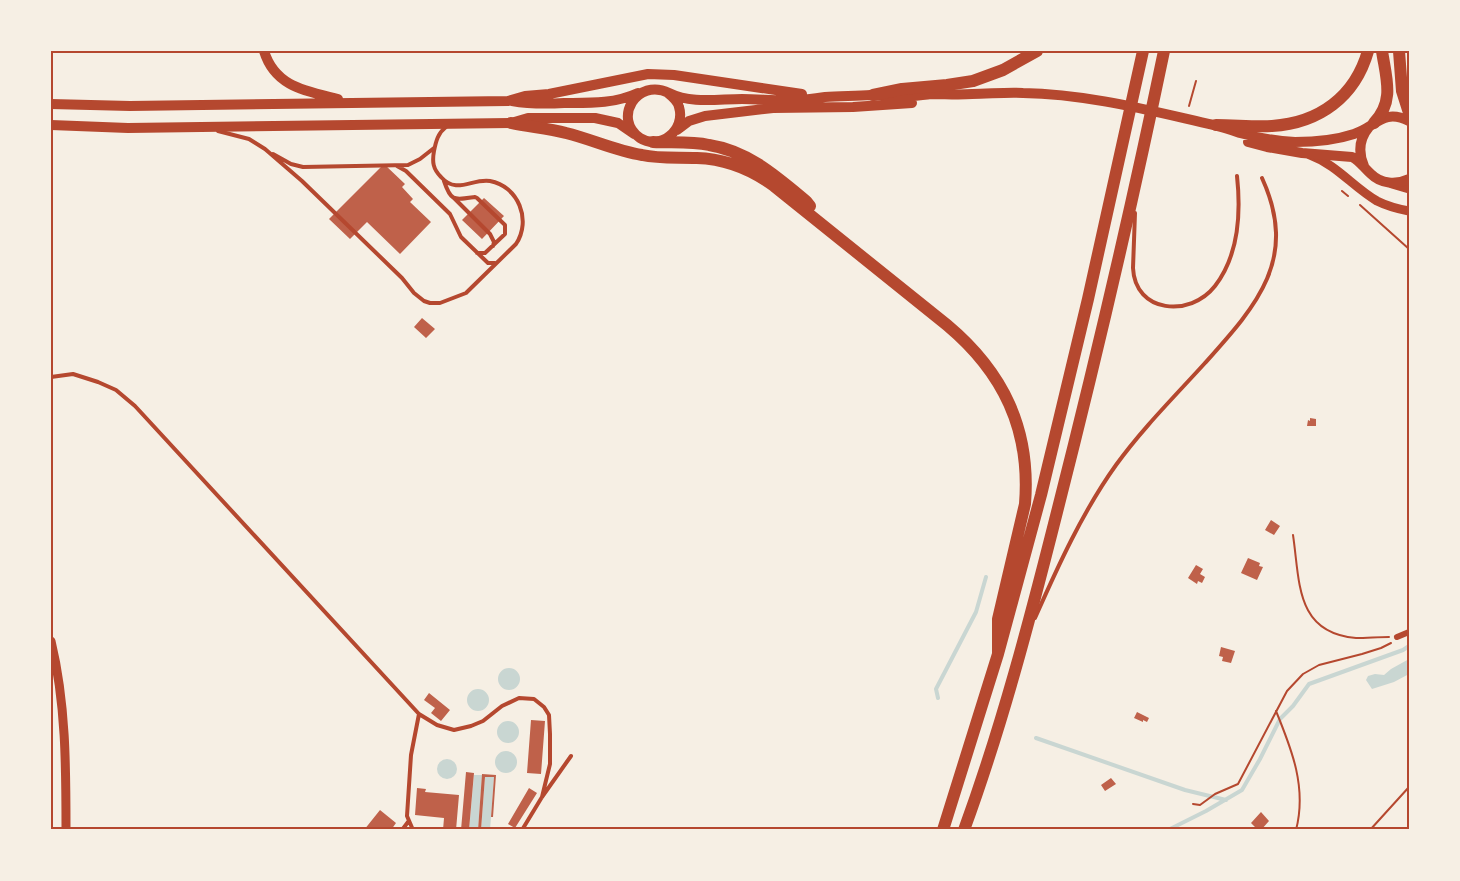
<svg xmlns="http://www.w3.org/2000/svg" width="1460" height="881" font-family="'Asap Condensed',sans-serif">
<rect width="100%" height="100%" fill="#f6efe4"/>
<path fill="#c9d6d2" d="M1409,659v15l-15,8 -22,7 -6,-9 2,-4 7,-2 9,1 7,-6z
M498 679a11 11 0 1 1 22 0a11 11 0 1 1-22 0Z
M467 700a11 11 0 1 1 22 0a11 11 0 1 1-22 0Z
M497 732a11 11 0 1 1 22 0a11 11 0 1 1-22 0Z
M495 762a11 11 0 1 1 22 0a11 11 0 1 1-22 0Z
M437 769a10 10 0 1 1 20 0a10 10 0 1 1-20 0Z
M474,775h8l-4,55h-9z
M485,777h9l-4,53h-9z"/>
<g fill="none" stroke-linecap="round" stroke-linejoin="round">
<path stroke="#c9d6d2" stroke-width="4" d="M938,698l-2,-9 40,-77 10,-35
M1036,738l149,52 41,10
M1168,830l38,-19 36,-21 18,-31 20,-40 13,-13 16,-22 94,-34 6,-4"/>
</g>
<path fill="#bf614a" d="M384,164l21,20 -3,3 11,12 -3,3 21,20 -31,32 -33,-32 -17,17 -21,-20z
M484,198l20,18 -22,23 -20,-19z
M422,318l13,11 -9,9 -12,-11z
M1310,418l6,1v7h-9l1,-6 2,1z
M1271,520l9,6 -6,9 -9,-5z
M1248,558l12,5 -1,3 4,1 -6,13 -16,-7z
M1196,565l7,4 -3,5 5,3 -3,6 -4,-2 -1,3 -9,-6z
M1221,647l14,4 -4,12 -9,-2 1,-4 -4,-1z
M429,693l21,17 -9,11 -10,-8 4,-5 -11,-8z
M1137,712l12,6 -2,4 -4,-2v2l-9,-4z
M531,720l14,1 -4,53 -14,-1z
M466,772l8,1 -5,57h-8z
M482,774l14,1 -3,42h-2l3,-40h-9l-4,53h-3z
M1111,778l5,6 -11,7 -4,-6z
M417,788l9,1 -1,3 34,3 -3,35h-13l1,-12 -29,-3z
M529,788l8,5 -22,35 -7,-4z
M380,810l16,13 -5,7h-27z
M1261,812l8,9 -8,9h-3l-7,-7z"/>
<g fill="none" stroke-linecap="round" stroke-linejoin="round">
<path stroke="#b5482f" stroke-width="2" d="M1189,106l7,-25
M1342,191l6,5
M1360,205l49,44
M1293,535c7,46 2,98 63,103 11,0 22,-1 33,-1
M1276,711c16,39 31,77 20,119
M1193,804l7,1 15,-11 23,-10 49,-93 16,-17 16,-9 43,-11 19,-6 10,-5
M1370,830l39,-43"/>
<path stroke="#b5482f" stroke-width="4" d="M218,131l31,8 16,10 37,32 100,97 12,15 10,8 6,2h10l26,-10 50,-49c16,-24 2,-58 -26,-63 -18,-3 -33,14 -49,-4 -8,-8 -9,-15 -7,-26 2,-10 4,-18 12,-24
M273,154l18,10 12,3 105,-2 12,-6 14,-11
M397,166l9,5 44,43 11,23 27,26h7
M444,181c7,21 10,19 31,16l2,1 28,27v9l-20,19h-8
M454,198l36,36 4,8 -1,4
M1135,213l-2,55c2,45 57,50 82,18 24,-31 26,-73 22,-110
M51,377l22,-3 25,8 18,8 19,16 284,308 -8,41 -4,61 6,14
M1035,618c23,-52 48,-107 81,-153 26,-36 59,-69 89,-102 52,-58 94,-104 57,-185
M419,714l18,11 17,5 17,-4 12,-5 19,-15 17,-8 15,1 10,8 5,8 1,19v30l-8,33
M402,830l6,-8
M522,830l20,-33 29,-41"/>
<path stroke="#b5482f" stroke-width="6" d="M1397,637l12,-5"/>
<path stroke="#b5482f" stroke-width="9" d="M1310,155c27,10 43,32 67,46 10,5 21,8 32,10
M1392,184l17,5
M51,641c15,62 15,126 15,189"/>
<path stroke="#b5482f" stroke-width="10" d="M264,51c11,36 42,40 74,48
M668,93c5,4 10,8 11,14 7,23 -19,44 -39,31 -28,-19 -3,-61 29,-45 22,11 49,6 73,6 18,0 37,2 55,1 9,0 19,-2 28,-3 15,-1 31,-1 46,-2 11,0 21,2 32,2 9,0 19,-2 28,-3 14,0 28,1 41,0 17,0 34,-2 51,-1 65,1 128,18 191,32 9,2 18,5 26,8 18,5 37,8 55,9 19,0 41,-2 59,-8 22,-7 29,-26 55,-13
M512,101c17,3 34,3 52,2 26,0 50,1 74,-10
M51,104l79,2 378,-5 17,-5 24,-2 99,-20 26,1 128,19
M51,125l77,3 383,-5 17,-5h67l23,5 16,11
M677,130l12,-9 16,-5 68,-8 80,-1 59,-4
M1248,142l19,5 35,6 50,4c8,4 12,11 19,17 10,10 25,11 38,5
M1364,166c-6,-14 -5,-27 5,-39"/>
<path stroke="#b5482f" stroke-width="12" d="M1399,51l3,40 7,22
M873,95l29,-6 45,-4 26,-4 30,-11 34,-19
M511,123c18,4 37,5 55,10 25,6 50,18 76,22 18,4 37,2 55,3 29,1 54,11 77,28l173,139c56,47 84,104 78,179l-27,115v35
M1374,123c21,-22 12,-45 8,-72
M1216,125c19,0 38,2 56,1 47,-3 83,-29 96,-75
M653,142c18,1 38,-1 56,3 39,6 67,31 97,56l4,5
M943,830l55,-176 43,-159 47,-196 55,-248
M964,830c38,-104 66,-211 93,-318 39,-153 75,-307 107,-461"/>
</g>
<rect width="1460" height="881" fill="none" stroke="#f6efe4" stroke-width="105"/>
<rect x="52" y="52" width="1356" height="776" fill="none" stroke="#b5482f" stroke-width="2"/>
</svg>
